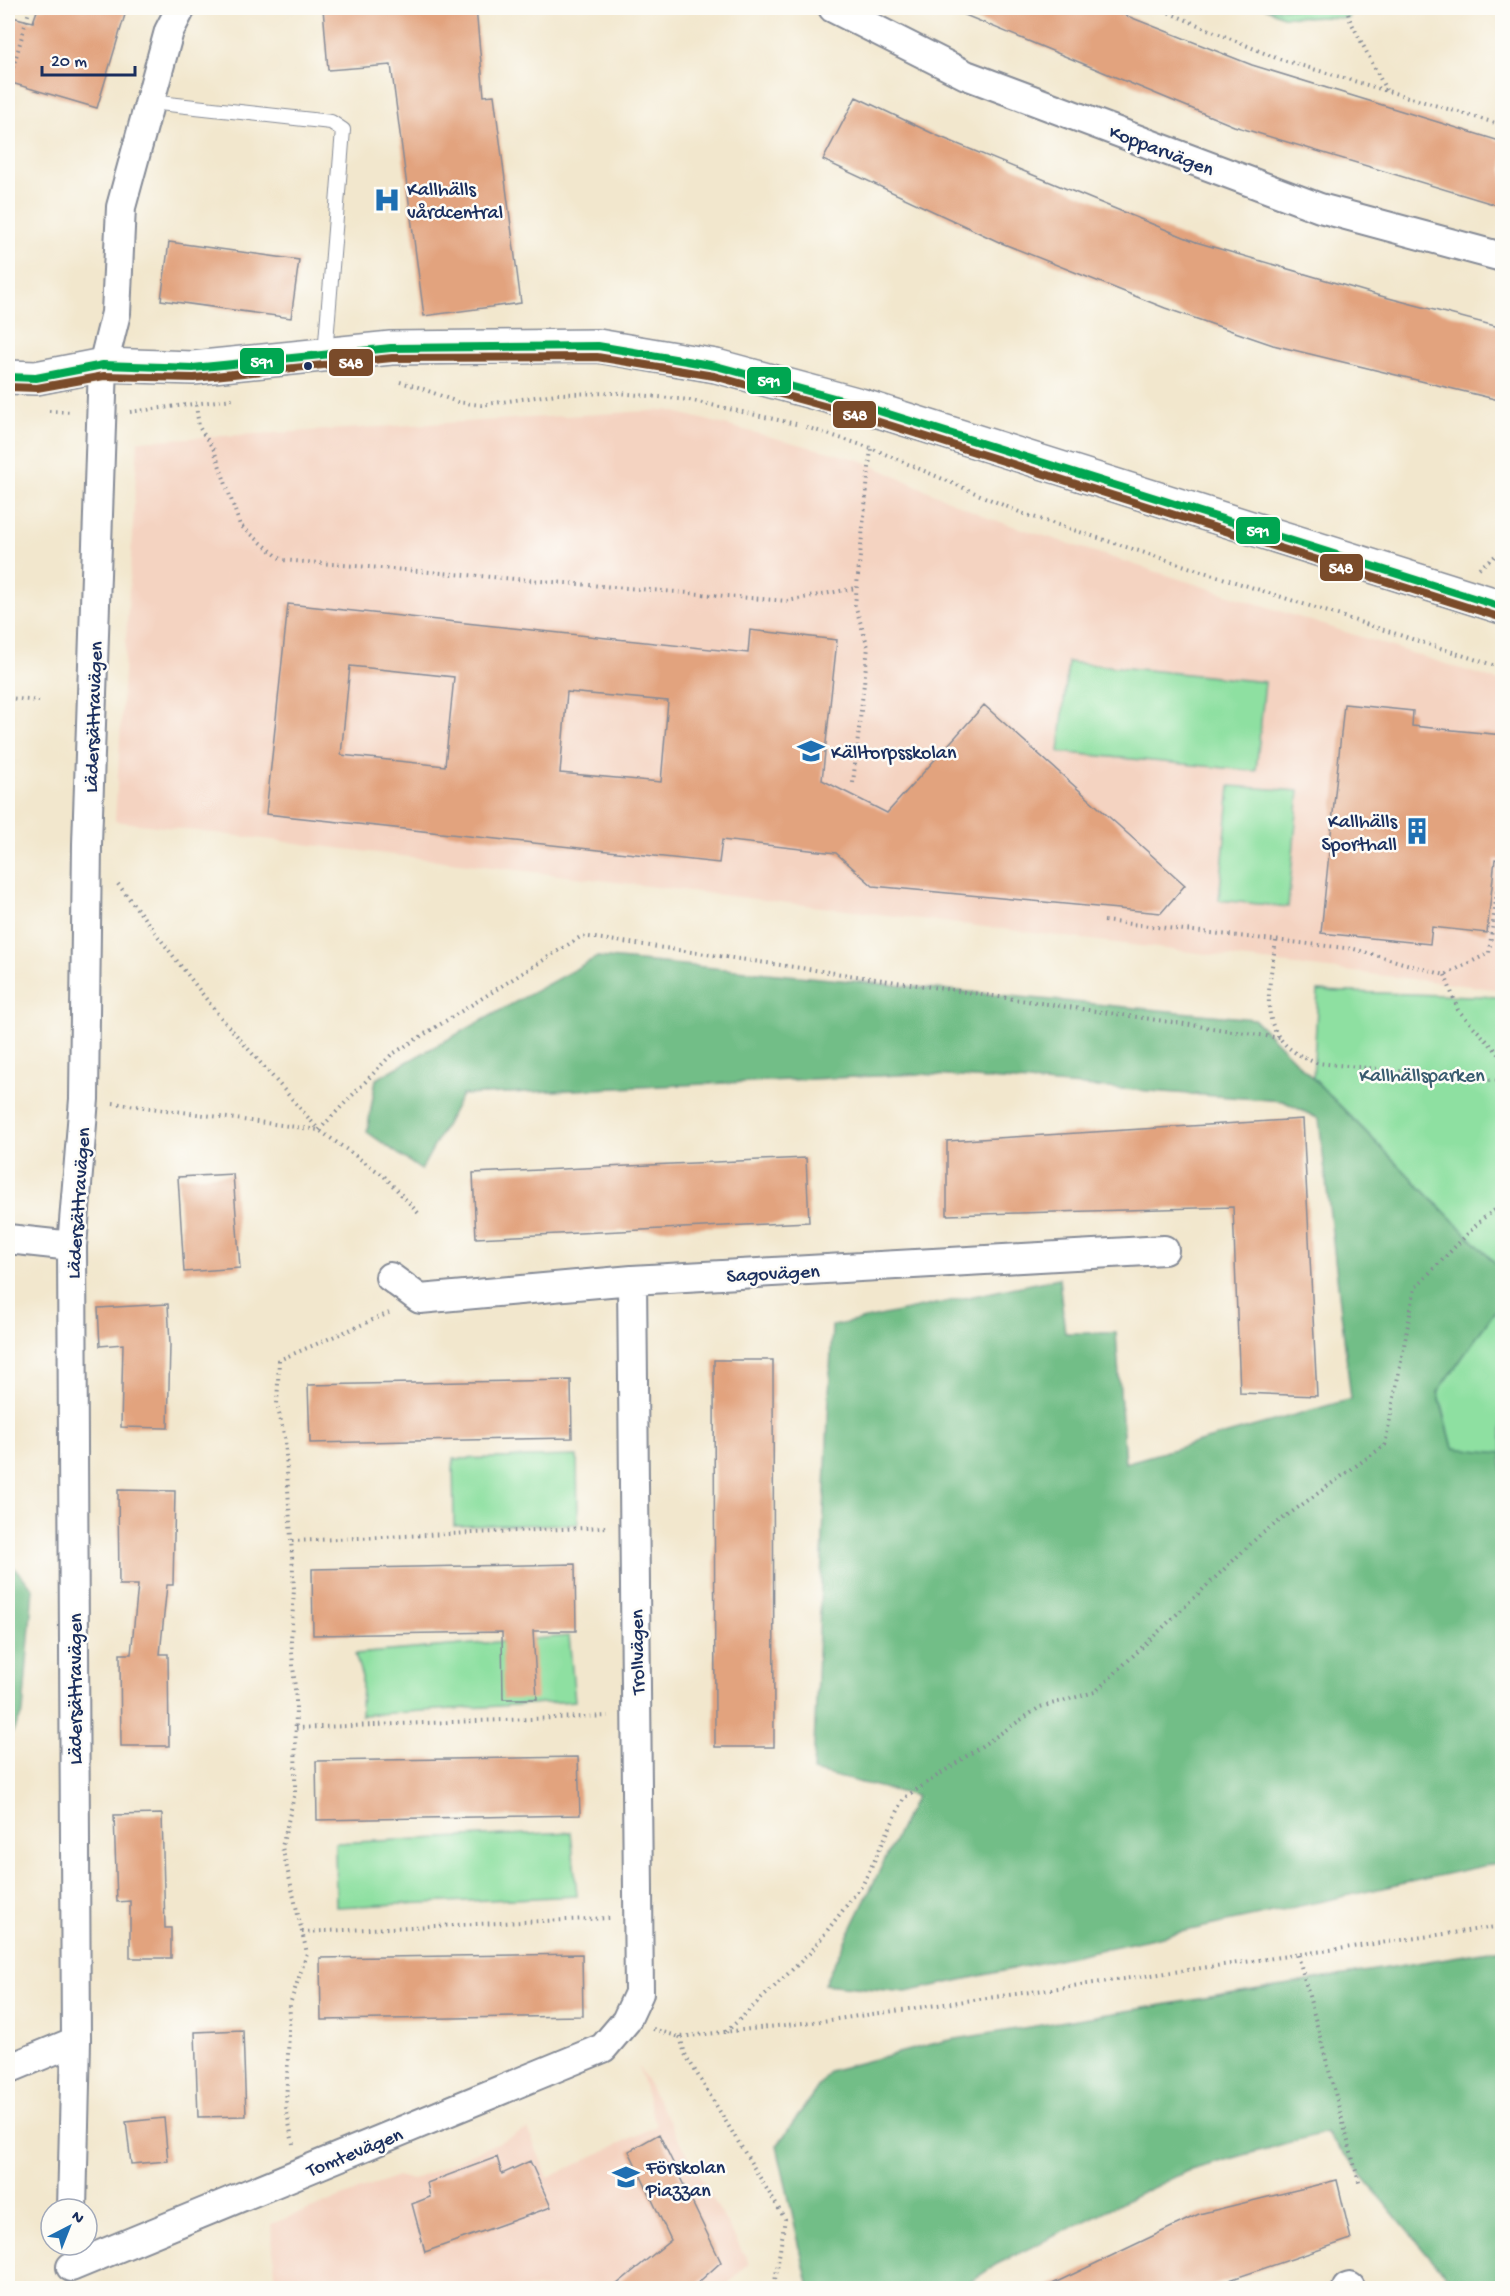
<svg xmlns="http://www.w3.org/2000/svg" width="1510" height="2296" font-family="'Gochi Hand',sans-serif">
<rect width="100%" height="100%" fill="#fdfcf7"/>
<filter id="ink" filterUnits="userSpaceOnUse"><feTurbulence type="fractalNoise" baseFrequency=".0167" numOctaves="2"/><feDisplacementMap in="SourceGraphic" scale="12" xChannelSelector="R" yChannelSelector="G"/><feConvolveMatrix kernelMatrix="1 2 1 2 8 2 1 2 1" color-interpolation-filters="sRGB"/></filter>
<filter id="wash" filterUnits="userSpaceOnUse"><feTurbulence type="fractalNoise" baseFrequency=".008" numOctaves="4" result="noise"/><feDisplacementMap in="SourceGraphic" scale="24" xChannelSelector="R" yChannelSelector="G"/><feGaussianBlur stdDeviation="1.35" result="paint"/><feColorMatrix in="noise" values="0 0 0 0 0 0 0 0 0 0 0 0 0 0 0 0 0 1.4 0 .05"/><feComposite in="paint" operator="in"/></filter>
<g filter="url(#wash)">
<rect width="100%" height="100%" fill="#f2e7cd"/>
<path fill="#f4d3c1" d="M667,410l193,50 128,58 514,164v308l-1387,-169 23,-380z
M638,2066l111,197 -25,25h-448l-5,-64 126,-48 16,4 115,-51 20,49 108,-52z"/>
<path fill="#8ee0a1" stroke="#548880" stroke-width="1.5" d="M1265,8h82l2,10 -66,-2z
M1068,662l197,20 -9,89 -197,-19z
M1230,786l69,5 -11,116 -69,-7z
M1318,991l184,6v273l-189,-192z
M1502,1301v154l-49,-7 -16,-63 8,-3z
M577,1456l1,68 -124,2 -1,-67z
M569,1636l6,65 -214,14 1,-38 -7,-23z
M571,1832l6,64 -241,11 -1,-64z"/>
<path fill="#72be87" stroke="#467672" stroke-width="1.5" d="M597,957l657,62 248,251v31l-64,91 15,56 49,5v409l-596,130 -82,-8 92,-188 -103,-25 19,-445 227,-48 6,55h51l9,130 226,-64 -32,-280 -36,-18 -362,-27 -459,21 -41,75 -54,-38 9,-53z
M8,1561l25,27 -10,124 -15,29z
M1502,1949v339h-46l-130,-156 -139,39 -190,93 -36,24h-152l-32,-142 52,-75 115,-30z"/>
<g id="blocks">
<path fill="#e2a37e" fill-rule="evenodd" d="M38,8h89l-30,100 -89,-26v-66l25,6z
M323,8h153l8,88 10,-1 27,208 -97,13 -33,-251 -63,5z
M948,8h159l145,57 251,77v65l-269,-81z
M856,97l82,39 258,106 181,53 126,33v73l-230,-56 -108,-37 -166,-66 -176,-82z
M169,242l130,18 -8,58 -130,-18z
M288,604l460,49 2,-23 87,10 -15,140 65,33 97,-108 201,180 -24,28 -288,-27 -37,-33 -114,-13 -3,23 -453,-49zM350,666l104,11 -9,89 -104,-11zM567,692l101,9 -7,81 -101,-9z
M1344,704l69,7 -1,15 91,9v31l-4,36h4v58l-8,-1 -8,74 -55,-6 -2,17 -109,-11z
M1303,1119l14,277 -77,-3 -7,-186 -286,8v-74z
M806,1158l3,64 -333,16 -3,-65z
M233,1174l7,94 -56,4 -6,-95z
M168,1304l2,41 -2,83 -47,-1 2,-83 -23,2 -2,-38z
M714,1360h59l1,387h-59z
M571,1380l1,58 -262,5 -2,-58z
M118,1490l57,1 -2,94h-6l-7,69h8l1,92h-48l-1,-92h11l7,-69h-19z
M575,1564l1,67h-43l4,68h-34l-1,-67 -189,3 -1,-66z
M578,1757l2,58 -263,5 -1,-59z
M162,1814l3,114h6v30h-41v-57l-13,1 -3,-87z
M582,1954l1,62 -262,4 -1,-62z
M243,2030l3,86 -48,1 -3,-85z
M164,2118l4,43 -37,3 -5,-42z
M659,2134l62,128 -30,27h-80l60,-49 -42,-89z
M497,2157l5,17 28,-13 21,46 -126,45 -13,-48 18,-7 -3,-14z
M1337,2180l14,59 -148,50h-161l157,-75z"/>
</g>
</g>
<g filter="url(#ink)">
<use href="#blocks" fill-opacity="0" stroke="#868b96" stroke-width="1.5"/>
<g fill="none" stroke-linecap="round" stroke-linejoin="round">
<defs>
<path id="service" d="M150,102l181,20 12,8 -18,224"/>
<path id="minor" d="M833,8l133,67 354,133 182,49
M8,1239l64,7
M390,1277l30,22 212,-19 532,-30
M8,2069l68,-28
M72,2209l4,-168 -4,-795 12,-147 3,-255 16,-479 13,-52 5,-106 48,-176 12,-23
M71,2267l532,-219 23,-27 13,-28 -7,-713
M1347,2288l3,-1"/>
<path id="tertiary" d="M8,377l28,1 67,-13 90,3 198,-20 207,-2 118,20 144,39 642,202"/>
</defs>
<use href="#service" stroke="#868b96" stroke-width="16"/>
<use href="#minor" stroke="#868b96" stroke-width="32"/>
<use href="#tertiary" stroke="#868b96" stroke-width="36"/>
<path stroke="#868b96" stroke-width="4" stroke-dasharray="1.5 4.5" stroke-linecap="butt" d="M1158,8l118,50 226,67
M1347,8l2,10 37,72
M8,85l22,-77
M400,382l18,5 39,15 24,3 75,-11 63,-1 70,7 107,24
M196,405l3,22 15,23 26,75 42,35 505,41 69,-13
M49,411l23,1
M130,412l103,-13
M806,427l65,21 153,66 478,154
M1479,568l23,-17
M8,698l31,3
M853,783l15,-136 -13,-42 16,-157
M118,884l99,129 102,117 72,-75 191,-119 698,102
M1104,921l250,28 91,26 44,-22 8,-61h5
M1276,941c-8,53 -22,100 41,122l185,18
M1445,975l13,35 44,47
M113,1103l206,27 65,46 37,40
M292,1541l315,-14
M296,1728l312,-12
M302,1932l308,-14
M1298,1955l62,231
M653,2029l27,8 150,-17 672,-94
M726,2032l84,-79 53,-69 41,-86 136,-91 55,-15 165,-157 125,-90 30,-157 67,-69 20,-14
M680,2037l5,17 100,165 -11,69
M293,2144l-7,-37 4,-103 17,-51 -25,-106 13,-55 1,-91 -5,-60 3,-52 -9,-151 -8,-33 2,-45 110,-47"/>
<use href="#service" stroke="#fff" stroke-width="14"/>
<use href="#minor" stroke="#fff" stroke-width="28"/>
<use href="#tertiary" stroke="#fff" stroke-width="33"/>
<defs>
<path id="bus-1" d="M8,377l28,1 67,-13 90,3 198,-20 207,-2 118,20 144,39 642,202"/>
<path id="bus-2" d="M8,387l29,1 67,-12 90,2 198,-20 205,-1 117,19 143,39 642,202"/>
</defs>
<use href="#bus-1" stroke="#fdfcf7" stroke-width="12"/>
<use href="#bus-2" stroke="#fdfcf7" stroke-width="12"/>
<use href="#bus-1" stroke="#00a651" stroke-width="8"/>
<use href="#bus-2" stroke="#7a4b2a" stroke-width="8"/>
</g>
</g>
<defs>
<symbol id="hospital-bare" viewBox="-9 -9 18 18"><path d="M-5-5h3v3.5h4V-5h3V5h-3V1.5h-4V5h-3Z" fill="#1f6fb2" stroke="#fdfcf7" stroke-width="2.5" paint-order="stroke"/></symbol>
<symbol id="school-bare" viewBox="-9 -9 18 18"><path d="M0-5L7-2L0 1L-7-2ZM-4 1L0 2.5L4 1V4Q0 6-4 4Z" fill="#1f6fb2" stroke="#fdfcf7" stroke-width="2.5" paint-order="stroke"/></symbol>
<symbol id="building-bare" viewBox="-9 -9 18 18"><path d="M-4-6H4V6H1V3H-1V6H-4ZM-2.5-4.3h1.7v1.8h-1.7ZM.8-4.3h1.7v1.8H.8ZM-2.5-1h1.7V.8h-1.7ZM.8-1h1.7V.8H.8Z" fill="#1f6fb2" stroke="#fdfcf7" stroke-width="2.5" paint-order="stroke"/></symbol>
</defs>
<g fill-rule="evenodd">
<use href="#hospital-bare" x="368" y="181" width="38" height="38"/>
<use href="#school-bare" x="792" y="732" width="38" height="38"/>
<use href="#building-bare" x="1398" y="812" width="38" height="38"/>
<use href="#school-bare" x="607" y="2158" width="38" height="38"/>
</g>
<circle fill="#1b2f5e" stroke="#fdfcf7" stroke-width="2" cx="308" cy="366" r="5"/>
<g text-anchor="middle" stroke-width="5" stroke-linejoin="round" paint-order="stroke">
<g font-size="20" fill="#1b2f5e" stroke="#fdfcf7">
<text transform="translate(1162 149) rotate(21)" y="7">Kopparvägen</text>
<text transform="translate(92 717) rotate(-88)" y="7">Lädersättravägen</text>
<text transform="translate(77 1203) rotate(-86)" y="7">Lädersättravägen</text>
<text transform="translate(773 1272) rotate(-3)" y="7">Sagovägen</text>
<text transform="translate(636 1652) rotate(-91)" y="7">Trollvägen</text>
<text transform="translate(74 1689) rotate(-90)" y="7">Lädersättravägen</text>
<text transform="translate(354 2151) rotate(-22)" y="7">Tomtevägen</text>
</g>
<g font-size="20" fill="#1b2f5e" stroke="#fdfcf7" text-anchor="start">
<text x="407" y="195">Kallhälls<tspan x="407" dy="23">vårdcentral</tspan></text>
<text x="831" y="758">Källtorpsskolan</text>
<text x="1397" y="827" text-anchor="end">Kallhälls<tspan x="1397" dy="23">Sporthall</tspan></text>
<text x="646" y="2173">Förskolan<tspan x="646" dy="23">Piazzan</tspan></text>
</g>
<g font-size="20" fill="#385b6f" stroke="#fdfcf7">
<text x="1422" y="1081">Kallhällsparken</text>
</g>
</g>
<g stroke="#fdfcf7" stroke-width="2">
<rect x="239" y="347" width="46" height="28" rx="6" fill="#00a651"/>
<rect x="328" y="348" width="46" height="29" rx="6" fill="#7a4b2a"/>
<rect x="746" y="366" width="46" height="29" rx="6" fill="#00a651"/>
<rect x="832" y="400" width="45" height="29" rx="6" fill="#7a4b2a"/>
<rect x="1235" y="516" width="46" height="29" rx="6" fill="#00a651"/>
<rect x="1319" y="553" width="45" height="29" rx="6" fill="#7a4b2a"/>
</g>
<g font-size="16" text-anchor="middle" font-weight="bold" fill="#fff">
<text x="262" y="367">591</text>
<text x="351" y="368">548</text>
<text x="769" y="386">591</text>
<text x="855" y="420">548</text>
<text x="1258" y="536">591</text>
<text x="1341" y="573">548</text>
</g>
<rect width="1510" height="2296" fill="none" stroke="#fdfcf7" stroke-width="30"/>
<g transform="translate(69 2227) rotate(42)"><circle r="28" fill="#fdfcf7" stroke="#a3aaba" stroke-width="1.5"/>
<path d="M0-4.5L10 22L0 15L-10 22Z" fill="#1f6fb2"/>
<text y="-9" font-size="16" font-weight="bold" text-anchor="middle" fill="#1b2f5e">N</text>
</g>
<path d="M42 66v9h93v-9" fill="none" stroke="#1b2f5e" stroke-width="3"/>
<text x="51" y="66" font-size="18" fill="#1b2f5e" stroke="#fdfcf7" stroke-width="4.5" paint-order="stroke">20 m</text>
</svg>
